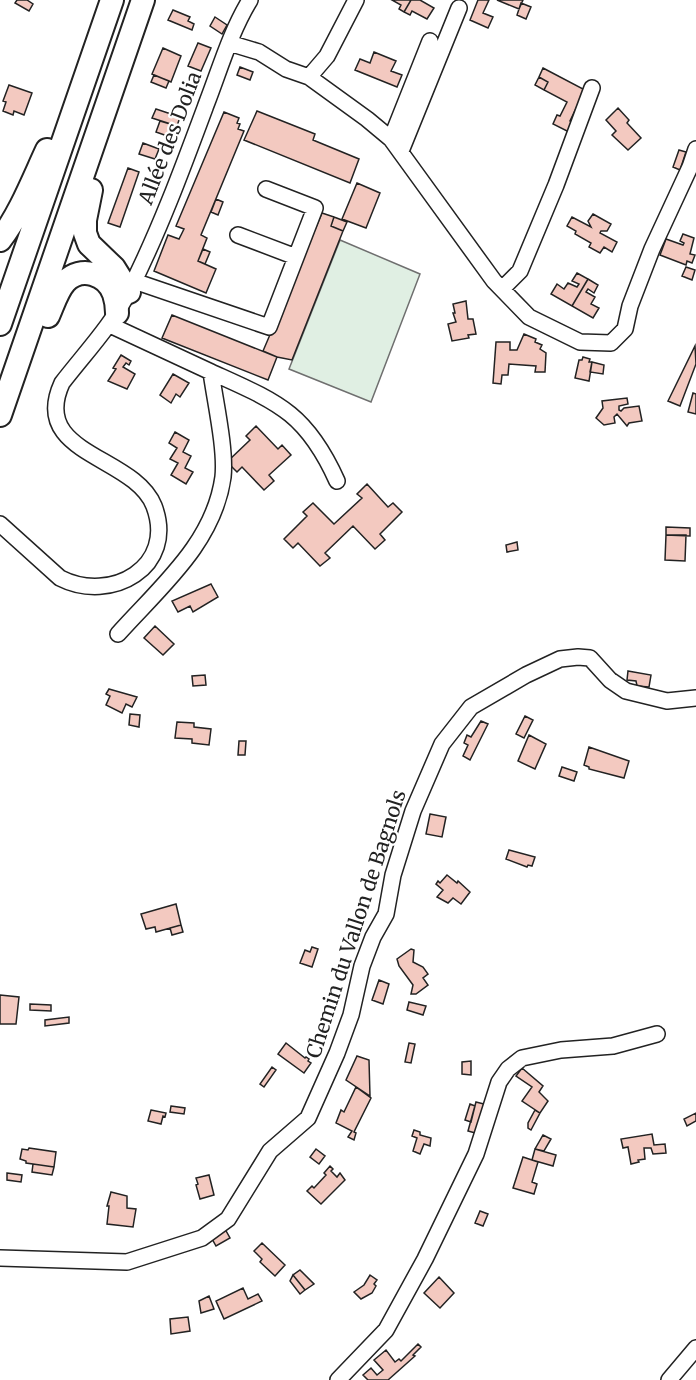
<svg xmlns="http://www.w3.org/2000/svg" width="696" height="1380" font-family="Merriweather,serif">
<rect width="100%" height="100%" fill="#fff"/>
<path fill="#e0efe3" stroke="#6f6f6f" stroke-width="1.5" d="M340,240l80,34 -49,128 -82,-33z"/>
<path fill="#f3c9c0" stroke="#222" stroke-width="1.5" d="M17,0h10l6,4 -4,7 -14,-8z
M392,0h19l-7,12 -5,-3 2,-4z
M411,0h9l14,8 -7,11 -15,-8 -2,4 -6,-3z
M478,0h11l-6,13 10,4 -5,11 -18,-8z
M497,0h26l-4,9z
M521,3l10,4 -5,12 -9,-4z
M173,10l17,7 -2,4 6,3 -2,6 -24,-10z
M215,17l12,8 -5,9 -12,-8z
M198,43l13,5 -10,23 -13,-5z
M163,48l18,8 -10,26 -19,-8z
M374,52l22,9 -5,10 11,4 -5,12 -42,-17 5,-11 10,4z
M240,67l13,5 -3,8 -13,-5z
M543,68l42,22 -15,31 4,2 -5,9 -16,-8 4,-9 3,1 7,-14 -23,-12 4,-8 -9,-5z
M154,75l15,6 -3,7 -15,-6z
M539,77l9,5 -4,8 -9,-5z
M9,85l23,8 -8,22 -10,-4 -1,4 -10,-4 3,-9 -3,-1z
M618,108l11,12 -2,3 14,15 -13,12 -16,-15 4,-4 -10,-11z
M156,109l24,8 -3,9 -25,-8z
M257,111l58,23 -2,6 46,19 -9,24 -106,-43z
M224,112l15,6 -2,5 3,1 -2,5 6,2 -43,104 6,3 -9,23 18,8 -10,24 -52,-22 14,-36 11,4 5,-10 -8,-3z
M160,121l17,5 -4,12 -17,-6z
M143,143l16,6 -4,10 -16,-5z
M679,150l7,2 -6,18 -7,-3z
M128,168l11,4 -19,55 -12,-4z
M357,183l23,10 -14,35 -24,-9z
M216,199l7,3 -5,13 -7,-3z
M322,213l12,4 -3,9 12,5 -51,129 -15,-3 -14,-6z
M593,214l18,10 -4,7h-6l-1,2 17,9 -5,10 -8,-5 -4,6 -11,-6 2,-4 -16,-9 1,-3 -9,-5 5,-9 19,10 -3,-6z
M334,217l13,5 -4,9 -12,-5z
M683,234l11,4 -4,16 5,1 -3,8 -5,-2 -1,4 -26,-10 6,-16 17,6 1,-2 -4,-2z
M203,249l7,3 -5,12 -7,-3z
M686,267l9,3 -3,10 -10,-4z
M577,273l11,6 -16,27 -21,-12 6,-10 7,5 4,-6 9,4 2,-3 -7,-3z
M588,279l10,6 -4,8 -6,-4 -2,3 9,5 -4,7 8,4 -6,10 -21,-12z
M466,301l2,18h5l3,15 -8,1 1,3 -17,3 -4,-17 8,-2 -3,-9h2l-2,-9z
M172,315l105,42 -9,23 -106,-42z
M524,334l12,5 -1,3 7,3 -2,4 6,4 -1,19h-10l1,-6 -27,-2 -1,11h-6l-1,9 -8,-1 3,-41h14v8h7z
M695,346l1,18 -16,42 -12,-5z
M121,355l10,6 -2,4 -3,-2 -3,4 12,7 -8,15 -19,-8 8,-12 -3,-1z
M583,357l7,2 -1,3h3l-3,19 -14,-3 4,-18h3z
M592,362l12,3 -1,9 -13,-2z
M173,374l16,9 -9,14 -4,-3 -5,9 -11,-8z
M693,393l3,1v20l-8,-2z
M627,398l1,6 -9,2v4l2,1 3,-3 15,-2 3,15 -13,2 -2,3 -10,-12 -3,3 1,6 -11,2 -8,-7 7,-10 -1,-7z
M256,426l22,23 4,-4 9,10 -22,20 5,6 -10,9 -22,-23 -5,5 -10,-10 23,-22 -4,-4z
M175,432l14,8 -6,12 8,4 -6,12 8,4 -7,12 -15,-9 7,-12 -8,-4 7,-11 -8,-5z
M367,484l21,23 5,-4 9,9 -22,22 5,6 -10,9 -22,-23 -28,27 5,5 -10,8 -22,-23 -5,5 -9,-9 23,-23 -4,-4 10,-9 21,21 28,-26 -5,-4z
M666,527l24,1v8l-24,-1z
M666,535h20l-1,26 -20,-1z
M517,542l1,8 -11,2 -1,-7z
M211,584l7,13 -25,15 -3,-6 -12,6 -6,-11z
M155,626l19,18 -11,11 -19,-17z
M628,671l23,4 -2,12 -12,-1 -1,-5 -9,-1z
M205,675l1,10 -13,1 -1,-10z
M109,689l28,8 -5,10 -6,-3 -4,9 -16,-8 4,-9 -4,-2z
M130,714l10,1 -1,12 -10,-2z
M525,716l8,4 -9,18 -8,-4z
M481,721l7,3 -18,36 -7,-4 5,-11 -4,-2 3,-8 4,2z
M177,722l17,1v4l17,2 -2,16 -17,-2v-4l-17,-1z
M529,735l17,9 -11,25 -17,-8z
M239,741h7l-1,14h-7z
M589,747l40,14 -5,17 -35,-9v-2l-5,-2z
M562,767l15,5 -3,9 -15,-5z
M430,814l16,3 -4,20 -16,-3z
M509,850l26,7 -3,9 -4,-1 -1,2 -21,-8z
M447,875l10,8 1,-2 12,11 -9,12 -8,-6 -5,5 -11,-6 6,-7 -7,-6 2,-3 2,2z
M176,904l5,21 -25,7 -1,-5 -9,2 -5,-15z
M181,925l2,7 -11,3 -2,-7z
M312,947l6,2 -6,18 -12,-4 5,-13 5,2z
M411,949l3,1 -1,12 10,5 5,7 -5,4 5,7 -12,9h-5l2,-9 -14,-19 -2,-7z
M379,980l10,4 -6,20 -11,-4z
M0,995l19,2 -3,27h-16z
M409,1002l17,4 -3,9 -16,-5z
M30,1004l21,1v6l-21,-1z
M69,1017v6l-24,3v-6z
M286,1043l19,15 1,-1 3,2 -1,2 3,2 -7,10 -26,-19z
M409,1043l6,1 -4,19 -6,-1z
M357,1056l12,4 1,36 -24,-16z
M471,1061v14l-9,-1v-12z
M272,1067l4,3 -12,17 -4,-3z
M522,1068l21,18 -4,6 9,9 -8,12 -18,-12 10,-14 -16,-11z
M356,1087l15,11 -17,34 2,1 -2,7 -6,-3 4,-6 -16,-8 5,-13 3,2z
M476,1102l12,3 -9,29 -11,-3z
M470,1104l5,2 -4,16 -6,-2z
M171,1106l14,2 -1,6 -14,-2z
M151,1110l15,3 -1,4 -2,-1 -2,8 -13,-3z
M535,1110l5,3 -9,17 -3,-2v-5z
M696,1113v8l-9,5 -3,-7z
M414,1130l6,2v3l11,3 -1,8 -6,-2 -4,10 -7,-3 4,-13 -5,-2z
M652,1134l2,11 11,-1 1,9 -13,1 -2,-6h-7l1,11 -7,1 1,2 -8,2 -3,-17 -5,1 -2,-9z
M543,1135l8,4 -7,12 -9,-2z
M29,1148l27,4 -2,15 -28,-4v-2l-6,-2 2,-10 6,1z
M316,1149l9,7 -6,8 -9,-7z
M535,1149l21,6 -3,11 -21,-6z
M523,1157l15,5 -6,20 5,2 -3,10 -21,-6z
M33,1164l21,3 -2,8 -20,-3z
M330,1166l3,3 -2,2 6,6 3,-4 5,7 -24,24 -14,-13 5,-5 2,2 12,-13 -2,-2z
M7,1173l15,2 -1,7 -14,-2z
M209,1175l5,20 -14,4 -4,-14 2,-1 -2,-6z
M111,1192l16,4v12l9,1 -3,18 -26,-3 2,-18h-2z
M480,1211l8,3 -5,12 -8,-3z
M225,1229l5,9 -14,8 -5,-9z
M262,1243l23,22 -10,11 -15,-14 2,-3 -8,-8z
M300,1270l14,14 -9,6 -12,-15z
M293,1275l12,15 -5,4 -10,-13z
M370,1275l7,5 -3,4 2,2 -4,7 -11,6 -7,-7 10,-7z
M439,1277l15,16 -14,15 -16,-15z
M243,1288l5,11 10,-5 4,7 -38,18 -8,-18z
M209,1296l5,13 -13,4 -2,-12z
M188,1317l2,14 -19,3 -1,-15z
M418,1344l3,3 -8,8 2,1 -27,24h-20l-5,-5 8,-7 6,7 6,-5 -9,-10 12,-10 9,12 4,-3 2,2z"/>
<g fill="none" stroke-linecap="round" stroke-linejoin="round">
<defs>
<path id="minor" d="M229,43l30,9 27,17 23,8 58,42 24,20 103,142 35,36 51,25 31,1 14,-14 5,-23 22,-57 38,-82 6,-18
M309,77l18,-21 29,-56
M391,139l39,-98
M401,151l58,-143
M238,235l58,22
M134,281l135,46 46,-119 -49,-19
M502,289l18,-18 36,-86 36,-97
M110,325l101,47c4,29 15,77 12,105 -9,66 -63,110 -105,157
M211,372c66,30 95,40 126,109
M0,524l60,54c51,26 117,-11 94,-72 -20,-51 -125,-51 -92,-123 24,-31 50,-58 67,-92 30,-59 54,-124 77,-186 14,-36 24,-72 44,-105
M0,1258l127,4 75,-24 26,-19 42,-68 38,-33 29,-65 14,-38 11,-49 11,-29 13,-23 7,-39 20,-64 29,-67 29,-37 55,-32 34,-16 18,-2 12,1 20,22 16,11 41,10 29,-3
M338,1380l48,-50 39,-71 51,-105 23,-72 9,-13 14,-11 39,-8 52,-4 44,-12
M669,1380l27,-32"/>
<path id="highway" d="M91,190l-6,30v13l4,11 25,24 15,24
M0,240c20,-26 33,-60 47,-90
M48,316c5,-11 9,-25 17,-34 16,-17 42,-8 49,12 2,6 3,13 3,19
M0,324l112,-324
M0,415l143,-415"/>
</defs>
<use href="#minor" stroke="#222" stroke-width="18"/>
<use href="#highway" stroke="#222" stroke-width="26"/>
<use href="#minor" stroke="#fff" stroke-width="15"/>
<use href="#highway" stroke="#fff" stroke-width="22"/>
</g>
<g text-anchor="middle" stroke-width="4.5" stroke-linejoin="round" paint-order="stroke">
<g font-size="20" fill="#222" stroke="#fff">
<text transform="translate(170 138) rotate(-69)" y="7">Allée des Dolia</text>
<text transform="translate(356 924) rotate(-72)" y="7">Chemin du Vallon de Bagnols</text>
</g>
</g>
</svg>
